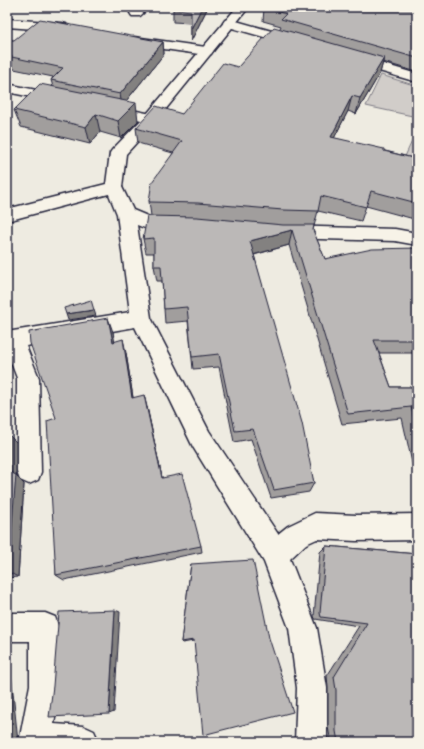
<svg xmlns="http://www.w3.org/2000/svg" width="424" height="749" font-family="Pangolin,sans-serif">
<rect width="100%" height="100%" fill="#eeebe1"/>
<filter id="ink" filterUnits="userSpaceOnUse"><feTurbulence type="fractalNoise" baseFrequency=".025" numOctaves="2"/><feDisplacementMap in="SourceGraphic" scale="8" xChannelSelector="R" yChannelSelector="G"/><feConvolveMatrix kernelMatrix="1 2 1 2 8 2 1 2 1" color-interpolation-filters="sRGB"/></filter>
<g filter="url(#ink)">
<path fill="#d1cdc9" stroke="#7a7882" d="M381,75l36,11v31l-51,-11z
M417,130v35l-14,-4z"/>
<g fill="none" stroke-linecap="round" stroke-linejoin="round">
<defs>
<path id="minor" d="M136,7h14l-10,9h-8l-2,-3z
M7,19l55,4 4,1 2,3 -2,3 -4,1 -55,-4z
M229,19l71,20 1,3 -1,3 -5,1 -70,-20 -2,-3 2,-3z
M134,37l72,10 5,1 2,3 -2,3 -5,1 -77,-11 -1,-3 1,-3z
M353,55l64,19v8l-69,-20 -2,-3 2,-3z
M7,84l59,12 2,3 -2,3 -5,1 -54,-11z
M108,105l48,10 2,3 -2,3 -5,1 -48,-10 -2,-3 2,-3z
M114,181l6,2 13,27 19,8h23l6,2 3,4 -3,4c-14,5 -31,3 -44,-3l14,93 58,113 69,103 10,-8 27,-13 41,2 61,-1v26l-61,1 -39,-2 -11,5 -16,15 27,69 10,60v54h-32l2,-54 -8,-60 -25,-66 -71,-115 -58,-120 -109,19 13,32 2,94 -3,8 -9,4 -9,-4 -3,-8v-94l-10,-26v-22l6,1 117,-19 -13,-98 -11,-27 2,-4z
M283,226l112,3 22,4v12l-22,-4 -112,-3 -6,-2 -3,-4 3,-4z
M7,613h38l10,4c11,27 4,78 -1,107l29,2 11,5 5,11h-80l11,-57v-44h-23z"/>
<path id="tertiary" d="M237,7h12l-93,114 -30,33 -4,33 -2,4 -113,30v-12l99,-25 4,-31 2,-3 34,-35z"/>
</defs>
<use href="#minor" stroke="#22223b" stroke-width="3"/>
<use href="#tertiary" stroke="#22223b" stroke-width="3"/>
<use href="#minor" fill="#f7f3e8" fill-rule="evenodd"/>
<use href="#tertiary" fill="#f7f3e8" fill-rule="evenodd"/>
</g>
<path fill="#a19e9d" stroke="#22223b" d="M50,7h16l-2,2z
M174,7h34l-17,34v-18l-18,-1v-13z
M417,7v65l-34,-10 -3,11 -24,41 -8,-3 -14,27 83,21v65l-4,-1 1,-4 -48,-13 -5,15 -43,-10 -5,19 12,29 92,-11v105h-38l12,34h26v98l-15,-67 -60,6 -53,-179 -35,10 60,228 -5,9 -38,6 -20,-59 -17,3 -15,-75 -26,2 -5,-48 -23,2 -3,-42h-5l-3,-15v-13h-8l-3,-14 8,-23 -2,-15 24,-48 -35,-10 -2,-15 46,-14 56,-47 42,-39 1,-2 -18,-5 1,-13z
M7,40l156,2 1,12 -38,47 12,20 -17,17 -21,-6 -10,12 -69,-17 -7,-17 39,-23 -2,-7 2,-3 -44,-9 -2,2z
M113,332l1,10 12,11 7,45 14,9 15,71 39,68 1,6 -138,28 -8,-5v-157z
M7,360l2,3v72l7,7v31l1,4 7,7 -6,93 -11,1z
M326,546l91,8v188h-86l-3,-15v-39l-1,-12 32,-50 -44,-7 -1,-3 6,-64z
M191,564l3,77 -12,2 -1,-1z"/>
<path fill="#838180" stroke="#22223b" d="M202,7h6l-17,34v-12z
M163,42l1,12 -42,52 -2,-12z
M384,58l-4,15 -24,41 4,-16z
M7,62l2,6 -2,2z
M352,96l-4,15 -21,41 4,-15z
M136,103l2,18 -17,17 -3,-17z
M96,114l4,18 -10,12 -4,-17z
M292,230l-3,15 -40,11 1,-15z
M7,233l2,4v37l-2,6z
M94,310l2,6 -28,4 -2,-6z
M108,318l5,14 4,23 -4,-13z
M123,339l3,14 9,57 -3,-12z
M7,360l2,3v72l7,7v31l1,4 7,7 -6,93 -10,-5 2,-100 -3,-7z
M144,395l3,12 17,80 -2,-9z
M115,610l5,2 -6,100 -5,2z
M7,652l2,1 9,89h-11z"/>
<path fill="#bbb8b7" stroke="#22223b" d="M174,7h28l-11,22v-18l-18,-2z
M265,7h152v51l-136,-39 5,-5 -22,-6z
M40,19l123,23 -43,52 -69,-14 12,-12 -56,-12v-16h7z
M274,27l110,31 -24,40 -8,-2 -21,41 53,12v2l33,8v44l-46,-12 -5,16 -45,-11 -3,15 -35,-1 -85,-7 -48,-1 -1,-1 3,-19 30,-41 -46,-13 20,-22 26,8 41,-51 15,4z
M40,84l96,19 -18,18 -22,-7 -10,13 -72,-17z
M147,216l50,1 86,8h31l-1,5 12,29 47,-10 45,-1v92h-43l17,47h26v45l-6,-25 -63,7 -56,-184 -42,11 52,182 12,60 -40,7 -21,-61 -18,2 -16,-77 -27,3 -5,-50 -23,2 -3,-43h-7v-28l-11,1z
M91,300l3,10 -28,4 -2,-6z
M108,318l5,24 10,-3 9,59 12,-3 18,83 20,-4 19,72 -145,29 -9,-154 9,-3 -26,-75 -1,-11z
M7,465l3,7 6,3 -8,97 -1,1z
M326,546l91,8v188h-79l-2,-11v-41l-2,-13 33,-54 -46,-6 -1,-4z
M253,560l16,78 24,74 -90,23 -9,-95 -13,2 10,-78z
M115,610l-6,104 -60,3 4,-31 6,-74z"/>
</g>
<rect width="424" height="749" fill="none" stroke="#f7f3e8" stroke-width="24"/>
<rect x="12" y="12" width="400" height="725" fill="none" stroke="#22223b" stroke-width="1.5" filter="url(#ink)"/>
</svg>
